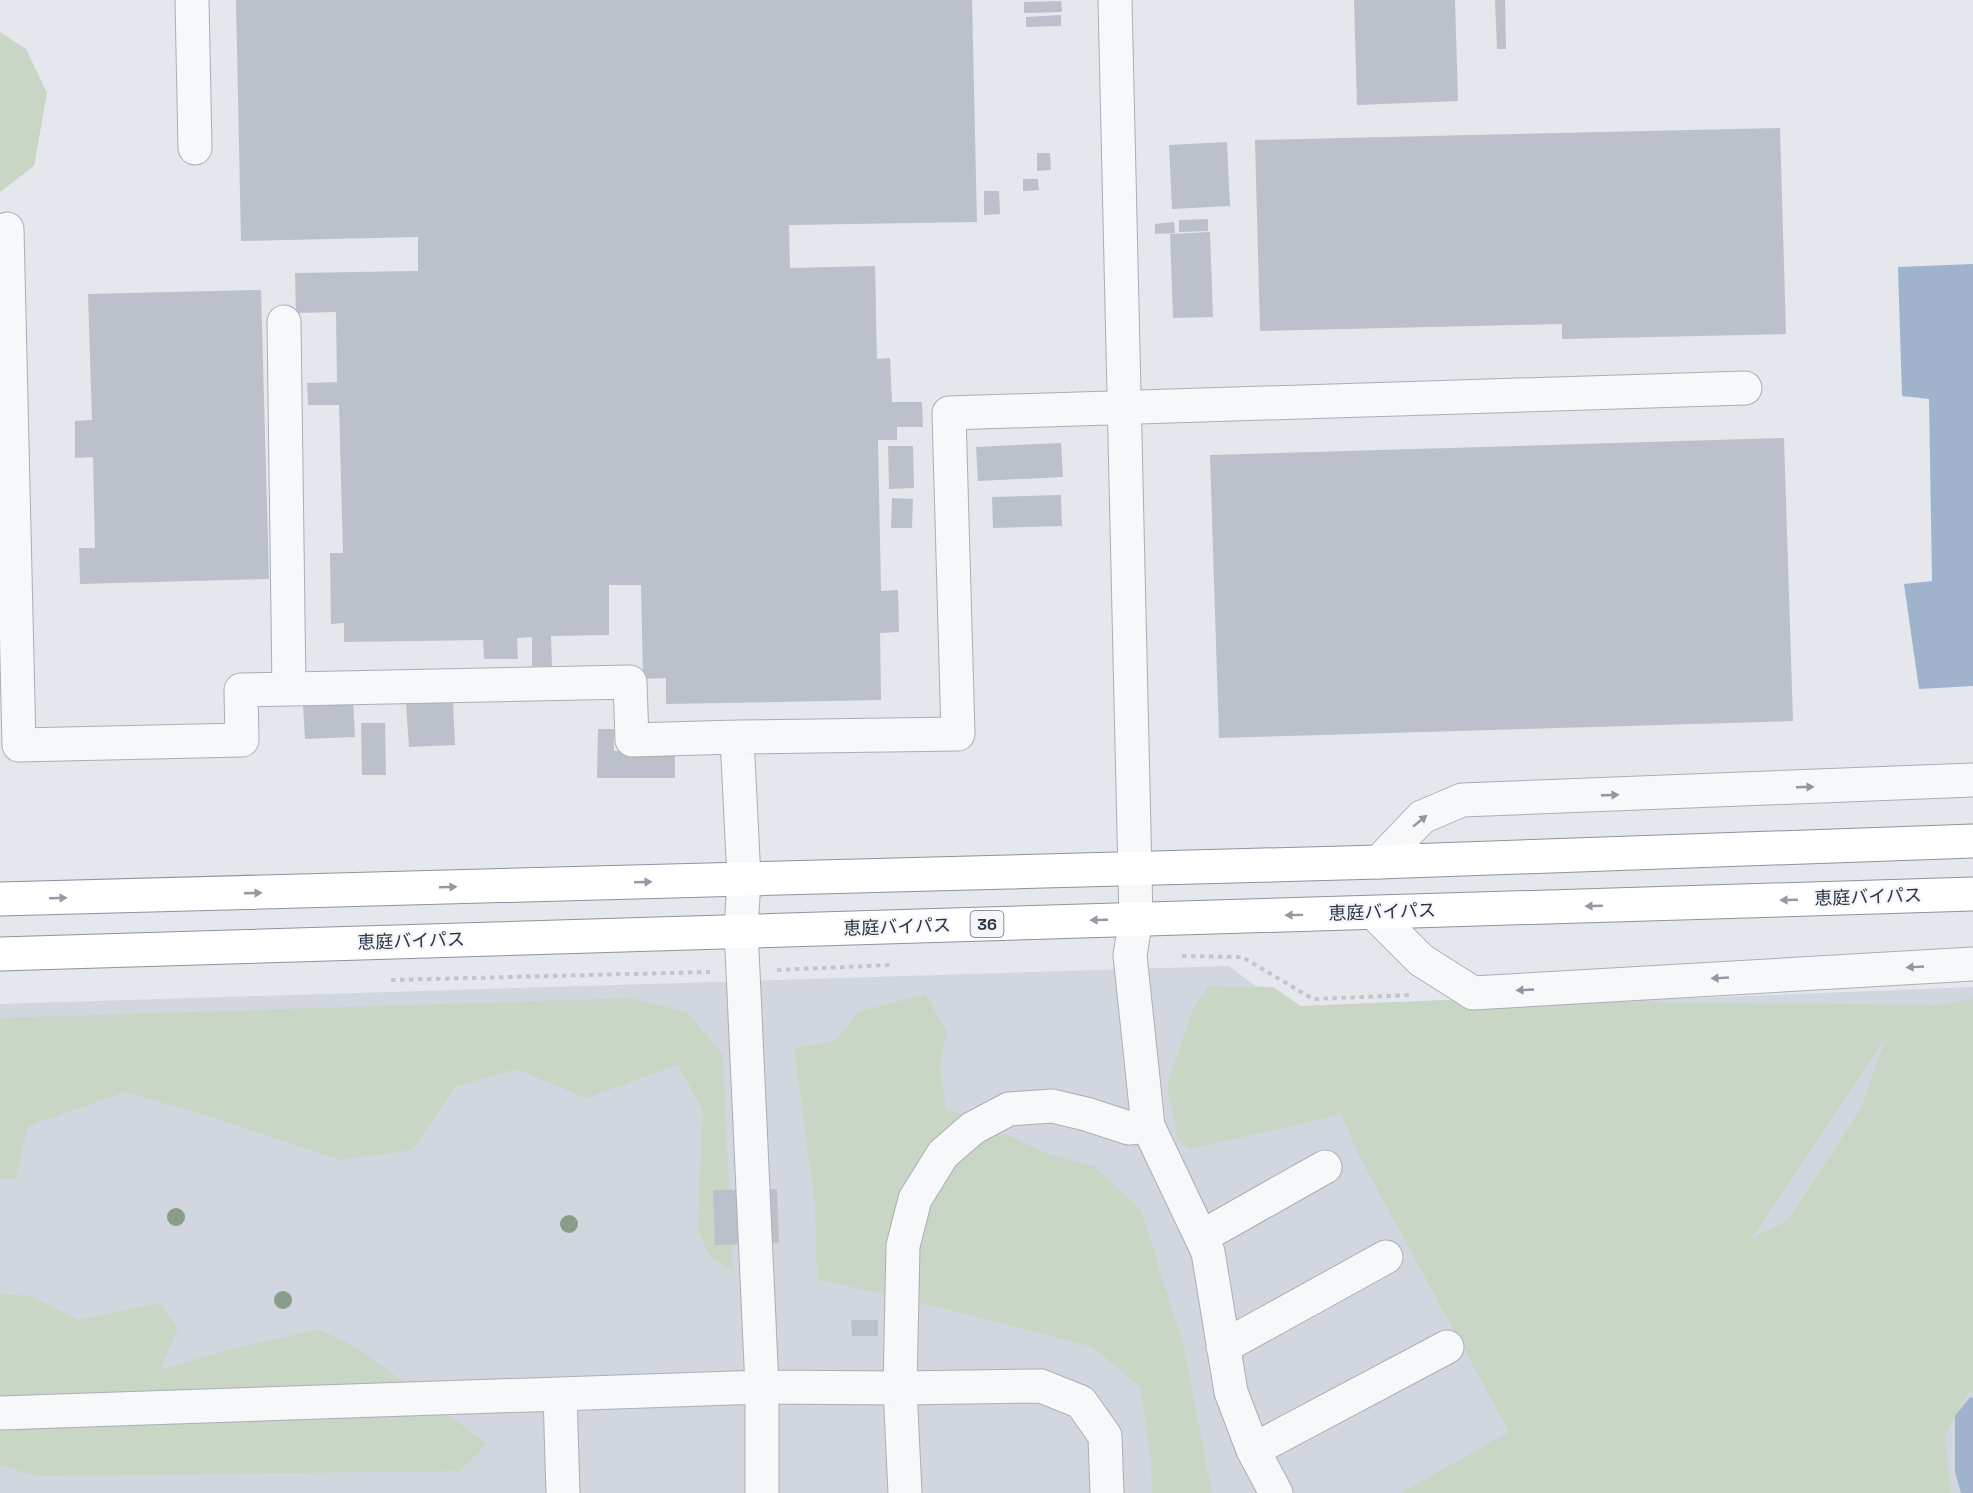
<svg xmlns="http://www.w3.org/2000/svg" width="1973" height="1493" font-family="'Space Grotesk','Noto Sans JP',sans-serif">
<rect width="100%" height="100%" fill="#e4e7ec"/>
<path fill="#d2d6de" d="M1229,966l63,48 681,-27v506h-1973v-489z"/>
<path fill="#c9d6c5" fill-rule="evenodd" d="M0,32l26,17 21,44 -13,73 -34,26z
M1209,986l64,1 28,19 143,-6 495,5 34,-6v395l-4,-2 -24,44 6,57h-550l108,-61 -151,-278 -17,-41 -10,4 -141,32 -12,-10 -11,-54 25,-74zM1886,1038l-26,72 -73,111 -35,17z
M925,994l22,37 -7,35 6,42 103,46 45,12 47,44 42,133 29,150h-60l-1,-31 -11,-75 -47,-40 -135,-35 -141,-33 -2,-74 -21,-157 41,-7 23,-29z
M631,998l56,14 36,43 10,217 -23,-15 -13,-30 6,-116 -25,-46 -92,33 -70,-29 -61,18 -43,63 -72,10 -138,-46 -77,-22 -97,34 -12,53 -16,-1v-160z
M0,1294l31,2 48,24 80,-17 19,25 -18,42 64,-19 95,-22 39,19 129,96 -27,27 -424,5 -36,-11z"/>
<path fill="#9fb4cc" d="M1973,264v422l-54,3 -15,-105 28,-3 -3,-182 -27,-3 -4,-129z
M1970,1397l3,1v95h-12l-6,-21v-56z"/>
<path fill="#bbc0ca" d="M236,0h736l5,222 -188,3 1,43 85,-2 2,93 13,-1 2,44h30l1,25h-26v13h-19l3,151 17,-1 1,42 -19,1 1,67 -215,4v-26l-23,1 -2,-94h-32v50l-58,1 1,30h-20v-29l-15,1 1,21h-34l-1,-19 -139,2v-19l-13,1 -1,-71h13l-4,-148h-31l-1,-22 30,-1 -1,-70 -40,1 -1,-40 123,-2v-34l-177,4z
M1354,0h101l3,101 -101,4z
M1495,0h10l1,49h-9z
M1061,1l1,11 -38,1v-11z
M1061,15v11l-35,1v-10z
M1780,128l6,206 -224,5v-15l-302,7 -5,-191z
M1227,142l3,64 -58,3 -3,-64z
M1037,153h13l1,17 -14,1z
M1023,179h15l1,11 -16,1z
M984,191h15l1,23 -16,1z
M1208,219v12l-29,1v-12z
M1174,222l1,11 -20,1v-10z
M1210,232l3,85 -40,1 -3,-84z
M261,290l8,289 -189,5 -1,-36h16l-2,-91 -18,1v-37l17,-1 -4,-126z
M1784,438l9,283 -574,17 -9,-283z
M1061,443l2,34 -85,4 -2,-34z
M888,446h25l1,42 -25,1z
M1061,495l1,31 -69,2 -1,-31z
M892,498l21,1 -1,29h-21z
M353,700l2,37 -50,2 -2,-36z
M453,702l2,43 -46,2 -3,-43z
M361,723h24l1,52h-24z
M598,729h16v22l61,1v26h-78z
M777,1189l2,54 -64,2 -2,-55z
M851,1320h27v16h-26z"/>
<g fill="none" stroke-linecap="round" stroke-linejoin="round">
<defs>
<path id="minor" d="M192,0l3,148
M1115,0l21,919 -6,36 18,171 60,126 23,140 22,58 23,43
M7,229l12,516 223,-5 -1,-50 389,-8 2,58 105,-3
M284,322l5,367
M1379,862l43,-45 40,-17 511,-20
M1374,913l47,47 52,33 500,-29
M1201,1237l124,-70
M1223,1347l163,-90
M560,1394l3,99
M0,1413l762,-26 138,1 3,-142 12,-47 28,-45 30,-26 36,-19 43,-3 34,8 43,14 19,-2
M1253,1450l194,-103
M762,1493v-106l-19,-416 -2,-40 3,-52 -7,-142 221,-3 -9,-321 796,-25
M905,1493l-5,-105 141,-2 40,16 24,34 2,57"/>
<path id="highway" d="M0,899l1379,-37 594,-21
M0,954l1973,-60"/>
</defs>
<use href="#minor" stroke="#a9aeb7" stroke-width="35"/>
<use href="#highway" stroke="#8b94a3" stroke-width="35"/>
<path stroke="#c2c5cb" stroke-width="4" stroke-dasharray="4.5 4.5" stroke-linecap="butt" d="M1182,956l60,1 71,42 96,-4
M777,970l113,-5
M391,980l319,-8"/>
<use href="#minor" stroke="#f7f8fa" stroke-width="33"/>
<use href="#highway" stroke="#fff" stroke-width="33"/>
</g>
<g fill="#899d89">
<circle cx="176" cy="1217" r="9"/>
<circle cx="569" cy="1224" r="9"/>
<circle cx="283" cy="1300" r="9"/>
</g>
<defs><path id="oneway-solid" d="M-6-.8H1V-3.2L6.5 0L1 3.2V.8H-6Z" transform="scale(1.5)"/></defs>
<g fill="#9196a0">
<use href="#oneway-solid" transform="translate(1805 787) rotate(-2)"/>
<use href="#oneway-solid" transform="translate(1610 795) rotate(-2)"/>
<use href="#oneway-solid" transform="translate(1420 821) rotate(-39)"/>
<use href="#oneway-solid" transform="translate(1915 967) rotate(177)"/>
<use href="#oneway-solid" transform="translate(1720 978) rotate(177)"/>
<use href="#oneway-solid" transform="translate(1525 990) rotate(177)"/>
</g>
<g fill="#959aa2">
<use href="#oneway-solid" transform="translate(643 882) rotate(-2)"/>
<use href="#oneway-solid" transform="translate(448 887) rotate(-2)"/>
<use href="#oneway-solid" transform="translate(253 893) rotate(-2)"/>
<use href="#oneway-solid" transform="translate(58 898) rotate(-2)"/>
<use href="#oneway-solid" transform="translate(1789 900) rotate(178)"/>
<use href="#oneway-solid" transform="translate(1594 906) rotate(178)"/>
<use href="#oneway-solid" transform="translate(1294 915) rotate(179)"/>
<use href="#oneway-solid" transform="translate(1099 920) rotate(178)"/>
</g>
<g text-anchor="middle" stroke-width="4.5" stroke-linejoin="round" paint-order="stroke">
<rect fill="#f4f6f9" stroke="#676e7b" stroke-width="1.5" x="970.5" y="911" width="33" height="26" rx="4.5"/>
<g font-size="16" font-weight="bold" fill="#2b3445">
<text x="987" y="930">36</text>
</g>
<g font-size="18" fill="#2b3445" stroke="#f4f6f9">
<text transform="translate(1868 897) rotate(-2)" y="6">恵庭バイパス</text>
<text transform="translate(1382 912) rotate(-2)" y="6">恵庭バイパス</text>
<text transform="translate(897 927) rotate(-2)" y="6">恵庭バイパス</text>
<text transform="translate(411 941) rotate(-2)" y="6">恵庭バイパス</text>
</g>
</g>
</svg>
